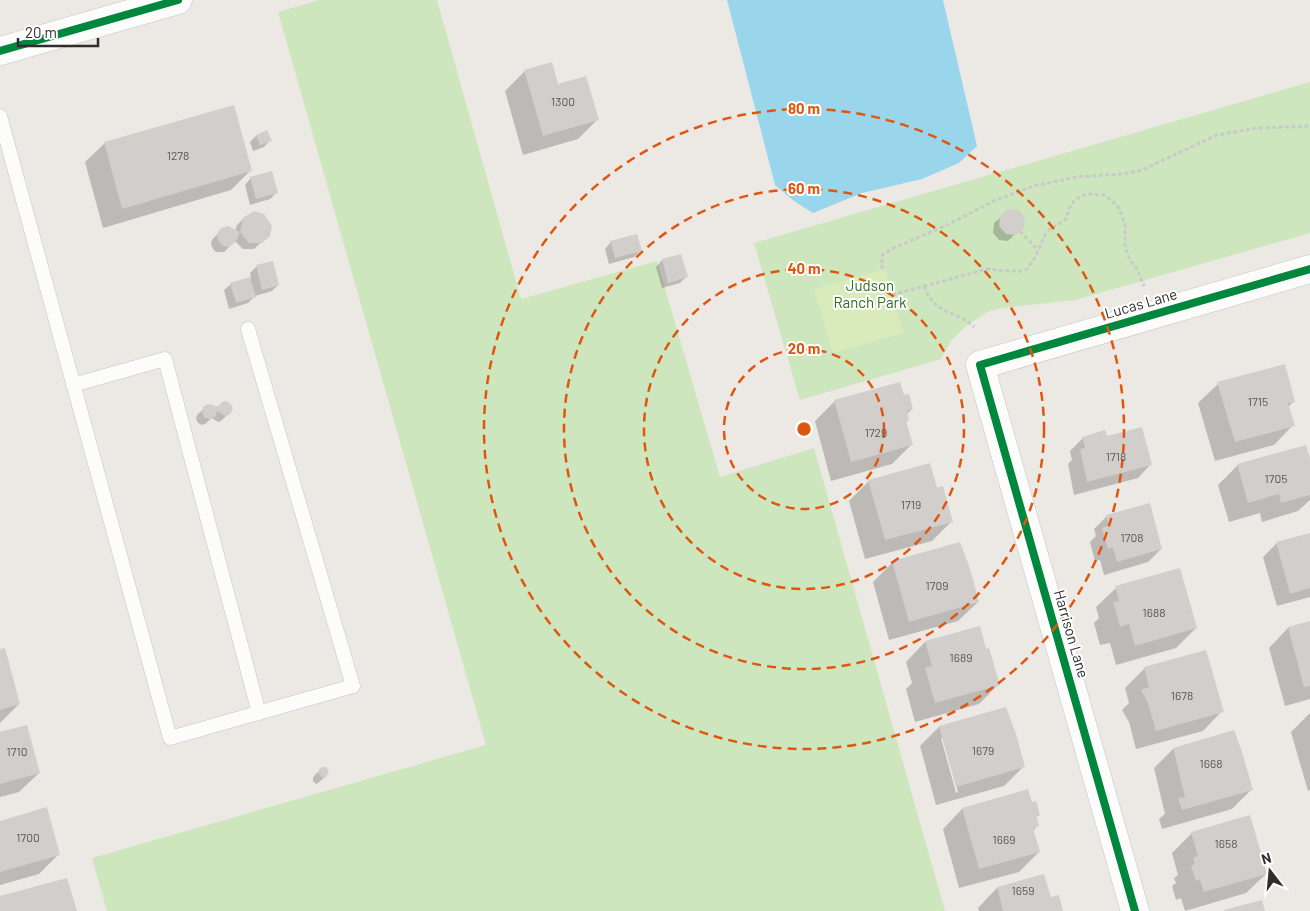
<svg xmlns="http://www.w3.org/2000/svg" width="1310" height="911" font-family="Barlow,sans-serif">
<rect width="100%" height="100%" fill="#ece8e4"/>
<path fill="#cee6be" d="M319,0h118l84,299 136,-38 63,216 94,-29 131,463h-838l-15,-53 394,-113 -208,-733z
M1310,82v151l-235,67 -73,8 -15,4 -21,14 -15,15 -10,18 -141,41 -46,-157z"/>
<path fill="#d9eabb" d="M885,269l18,64 -70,20 -19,-64z"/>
<path fill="#99d6ec" d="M727,0h216l34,146 -18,17 -37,16 -60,14 -49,20 -19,-12 -19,-16z"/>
<path fill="#0003" fill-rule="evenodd" d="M525,71l32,14 40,35 -19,19 -55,16 -18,-64z
M256,136l14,4 -6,7 -11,4 -3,-9z
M105,143l146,27 -20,20 -128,38 -18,-66z
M251,178l25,15 -6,6 -20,6 -5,-20z
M1001,217l15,16 -8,8 -9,-1 -6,-7 1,-10z
M243,219l26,16 -15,14h-11l-8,-8 -11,11h-8l-3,-3 -2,-5 1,-4 10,-11 13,3 2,-7z
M611,242l30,8 -7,7 -25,7 -4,-15z
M680,255l6,22 -6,6 -18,5 -6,-21 6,-7z
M272,262l6,23 -6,6 -17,5 -7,7 -19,6 -5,-19 7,-6 20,-6 -1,-5 6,-6z
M1218,384l76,17 -6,6 5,18 -19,20 -59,16 -17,-58z
M903,397l9,12 -5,5 1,6 -3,3 6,22 -19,19 -61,17 -16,-60 20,-20z
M207,406l12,1 11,5 -9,9 -3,1 -6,-4 -7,6 -3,1 -4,-2 -2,-4 1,-4z
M1083,438h23l45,26 -13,14 -64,17 -6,-31 4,-4 -2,-9z
M1310,463v37l-12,11 -36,11 -2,-9 -31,9 -11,-37 20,-20z
M869,481l82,41 -19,19 -67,18 -16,-58z
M1107,516l54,33 -13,13 -44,13 -4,-15 -5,1 -5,-19 6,-6 -2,-7z
M1310,534v63l-33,9 -14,-49 14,-14z
M893,562l85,40 -20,19 -69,19 -16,-58z
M1116,588l80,40 -20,20 -60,17 -6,-22 -10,2 -6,-22 5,-5 -3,-11z
M1310,622v77l-25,7 -16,-58 19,-20z
M979,627l6,23 13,35 -19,19 -64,18 -9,-33 6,-6 -6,-21 19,-20z
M0,651l19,53 -19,19z
M1145,668l77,43 -19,20 -67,18 -7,-27 -7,-12 7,-7 -4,-15z
M1310,713v77l-2,1 -17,-59z
M939,727l85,39 -20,20 -68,19 -16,-59zM941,738h2l15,54 -2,1z
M0,733l39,40 -20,19 -19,5z
M1173,749l78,41 -19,19 -70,20 -3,-10 6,-5 -11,-46z
M320,770l5,7 -7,6 -2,1 -3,-3v-4z
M1028,791l3,13 8,11 -4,3 2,8 -4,5 6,21 -20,20 -60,16 -16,-59 19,-20z
M0,822l58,33 -19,19 -39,11z
M1192,833l74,41 -20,19 -61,18 -4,-13 -5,2 -4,-14 4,-3 -2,-5 4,-3 -6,-22z
M1043,875l7,24 12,12h-83l-1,-3 19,-20z"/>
<path fill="#d1cecb" d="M552,62l6,22 28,-8 13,44 -56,16 -19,-66z
M234,105l18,66 -130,38 -18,-67z
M267,130l5,11 -12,4 -4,-10z
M272,171l6,22 -22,6 -6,-22z
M1008,209l11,1 6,8 -1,9 -8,8 -10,-1 -7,-8 1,-10z
M254,211l10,3 8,12 -2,10 -8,7h-13l-9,-11 3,-14z
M228,226l12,6 -4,10 -8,5 -5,-1 -4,-4 -2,-5 1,-5 3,-4z
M637,234l5,17 -27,7 -5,-17z
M681,254l7,23 -20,6 -6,-24z
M273,261l6,24 -17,5 -6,-25z
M250,277l6,20 -20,6 -6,-20z
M1285,364l10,38 -7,1 7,23 -60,16 -18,-60z
M900,382l4,13 5,-1 4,15 -6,2 2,9 -3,1 7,24 -62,17 -17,-62z
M226,401l4,2 3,5 -2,5 -2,2 -4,1 -8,-5 -1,5 -3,2 -4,1 -5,-2 -2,-5 1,-5 3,-2 4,-1 5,2h4l3,-4z
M1142,427l10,38 -65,17 -7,-33 5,-1 -3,-11 23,-7 2,6z
M1306,445l4,13v37l-29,8 -2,-9 -31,9 -11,-39z
M930,463l7,25 6,-2 10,36 -68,18 -17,-60z
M1150,503l12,46 -45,13 -4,-14 -5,1 -6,-21 7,-3 -3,-10z
M1310,533v55l-20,6 -14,-52z
M960,542l10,27 9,33 -70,20 -17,-61z
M1180,568l17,60 -62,18 -6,-22 -9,3 -7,-25 6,-1 -4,-15z
M1310,621v65l-6,1 -16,-60z
M980,626l6,23 3,-1 11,37 -65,18 -10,-35 7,-2 -7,-25z
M5,648l15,56 -20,6v-61z
M1206,650l18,62 -68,19 -8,-28 -7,-13 8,-3 -5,-20z
M1006,707l10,27 9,33 -69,20 -17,-61z
M27,725l13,48 -40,11v-52z
M1234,730l8,22 11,38 -71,20 -4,-12 7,-1 -12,-49z
M322,767h4l3,4 -3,6 -4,1 -3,-4v-5z
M1028,789l4,13 4,-1 4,14 -4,1 3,10 -6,2 7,24 -61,17 -17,-61z
M47,807l13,48 -60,17v-51z
M1250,815l17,59 -63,18 -4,-12 -4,1 -5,-15 4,-2 -2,-6 5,-2 -7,-24z
M1044,874l7,23 8,-2 4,16h-60l-6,-24z
M67,878l10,33h-77v-15z
M1262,900l3,11h-41v-1z"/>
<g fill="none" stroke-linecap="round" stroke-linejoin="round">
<defs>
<path id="service" d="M0,116l170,622 183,-52 -105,-357
M73,385l92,-26 94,354"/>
<path id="minor" d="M1135,911l-155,-546 330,-96"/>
<path id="tertiary" d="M0,51l178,-51"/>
</defs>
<use href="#service" stroke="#c5c4c5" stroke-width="15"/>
<use href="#minor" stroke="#c5c4c5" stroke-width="29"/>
<use href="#tertiary" stroke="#c5c4c5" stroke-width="29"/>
<path stroke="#c9c9c8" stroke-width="3" stroke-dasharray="4 2.5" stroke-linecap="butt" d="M1020,231l18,19
M883,269l-2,-5 2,-10 11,-6 55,-24 47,-24 38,-14 43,-9 45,-3 20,-4 75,-35 40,-7 53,-2
M924,286c12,31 30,22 50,41
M892,295l95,-26 21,2h14l5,-2 8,-11 10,-23 5,-6 16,-10 3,-10 5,-8 7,-5 7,-2 16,1 8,6 7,7 6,17v23l5,12 7,9 7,17"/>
<use href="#service" stroke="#fcfcfb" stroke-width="14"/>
<use href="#minor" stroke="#fcfcfb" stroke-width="28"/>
<use href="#tertiary" stroke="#fcfcfb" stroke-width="28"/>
<defs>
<path id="cycleway" d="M0,51l178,-51
M1135,911l-155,-546 330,-96"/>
</defs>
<use href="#cycleway" stroke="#fff" stroke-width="11"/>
<use href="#cycleway" stroke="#00873e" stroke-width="8"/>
</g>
<g fill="none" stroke="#df570e" stroke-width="2.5" stroke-dasharray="9 6">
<circle cx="804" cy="429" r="80"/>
<circle cx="804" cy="429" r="160"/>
<circle cx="804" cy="429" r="240"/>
<circle cx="804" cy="429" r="320"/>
</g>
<g text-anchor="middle" stroke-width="4" stroke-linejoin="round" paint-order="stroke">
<g font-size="12" fill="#585857">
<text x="563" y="106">1300</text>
<text x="178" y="160">1278</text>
<text x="1258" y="406">1715</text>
<text x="876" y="437">1729</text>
<text x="1116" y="461">1718</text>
<text x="1276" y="483">1705</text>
<text x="911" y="509">1719</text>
<text x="1132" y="542">1708</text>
<text x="937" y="590">1709</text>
<text x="1154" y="617">1688</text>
<text x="961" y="662">1689</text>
<text x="1182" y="700">1678</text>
<text x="983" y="755">1679</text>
<text x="17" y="756">1710</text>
<text x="1211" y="768">1668</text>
<text x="28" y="842">1700</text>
<text x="1004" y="844">1669</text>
<text x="1226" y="848">1658</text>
<text x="1023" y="895">1659</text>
</g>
<g font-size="15" fill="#2c6e1b" stroke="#fff">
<text x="870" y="291">Judson<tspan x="870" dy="17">Ranch Park</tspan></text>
</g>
<g font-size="15" fill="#2e2e2e" stroke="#fff">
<text transform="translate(1141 304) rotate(-16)" y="5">Lucas Lane</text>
<text transform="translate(1071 634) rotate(74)" y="5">Harrison Lane</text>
</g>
</g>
<circle cx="804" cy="429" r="8" fill="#df570e" stroke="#fff" stroke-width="2.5"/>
<g font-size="15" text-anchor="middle" font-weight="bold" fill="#df570e" stroke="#fff" stroke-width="4" stroke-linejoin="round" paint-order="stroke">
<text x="804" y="114">80 m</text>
<text x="804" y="194">60 m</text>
<text x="804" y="274">40 m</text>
<text x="804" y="354">20 m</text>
</g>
<g transform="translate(1270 871) rotate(344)" stroke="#ffffff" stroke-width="4" paint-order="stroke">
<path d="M0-4L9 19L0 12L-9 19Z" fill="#2e2e2e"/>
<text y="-8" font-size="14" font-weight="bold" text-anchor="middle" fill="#2e2e2e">N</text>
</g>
<path d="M18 38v8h80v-8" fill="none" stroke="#2e2e2e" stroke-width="2.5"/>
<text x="25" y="38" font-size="15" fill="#2e2e2e" stroke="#ffffff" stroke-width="4" paint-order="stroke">20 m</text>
</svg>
